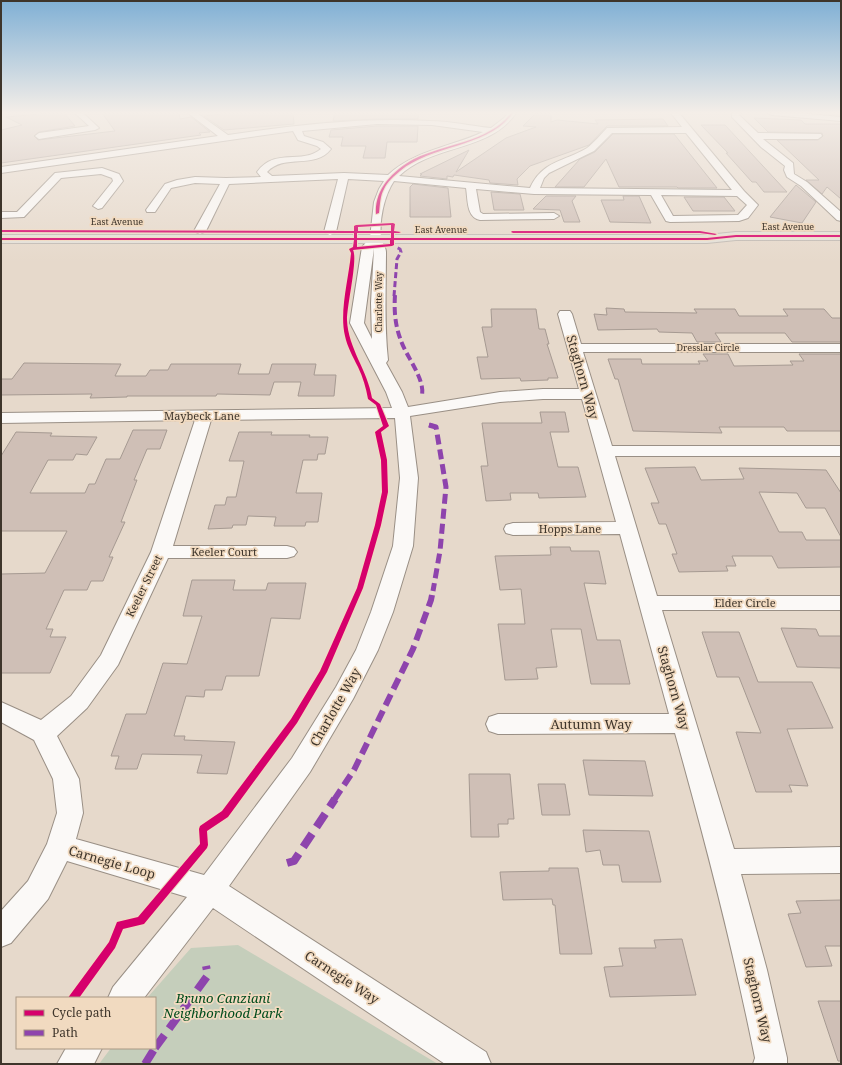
<svg xmlns="http://www.w3.org/2000/svg" width="842" height="1065" font-family="'Noto Serif',serif">
<rect width="100%" height="100%" fill="#e6d9cb"/>
<path fill="#c5cebb" d="M238,945l200,119h-339l12,-16h44v-50h-8l44,-50z"/>
<path fill="#cfbfb6" stroke="#a69a92" d="M50,113h14l11,13 -36,6 -5,4 4,4 77,-9 -13,-18h77l1,6 11,-2 19,15 -11,1 2,2 -200,28v-33l21,-5 -16,-8z
M230,113h63l1,11 -70,6 -20,-14z
M335,113h83v6h-39l-46,2z
M536,113h15v9l6,-2 41,4 -3,-4 68,-1 5,7h-61l-18,19 -59,21 -13,13 1,6 -28,-2 -1,-3 -35,-5 -1,2 -6,-1v3l-27,-3 2,-2h-2l49,-24 -13,22 50,-34 30,-11 -13,-1z
M754,118l47,2 4,4h36v75l-14,-12 -5,7 -16,-14h13l-42,-40h41l5,-4 -1,-3 -54,-1z
M701,125h24l62,67h-23l-8,-10h-4l-26,-29h2z
M377,126h41l-1,16h-30l-2,16h-22l3,-12h-25l2,-9h-14l2,-7z
M613,134h61l43,54h-39l-1,-1h-58l-13,-28 -22,28h-29l25,-28 15,-7z
M413,184l35,4 3,29h-41v-30z
M796,185l20,17 -14,21 -32,-6z
M491,192l29,2 4,16h-30z
M546,196h30l-4,5 8,21h-16l-4,-12 -27,-1z
M623,196h16l12,27 -41,-1 -9,-22h23z
M684,197h40l11,14h-42z
M606,308l18,1 1,3 72,1 -3,-4h41l4,7h49l-5,-7h41l8,9h9v24h-49l-7,-9h-70l6,9h-24l-5,-9 -33,-1 -2,-3 -59,1 -4,-16 13,1z
M491,309h45l3,20h6l4,15h-2l11,34h-10v2l-27,1 -1,-3 -39,1 -4,-22h11l-6,-30h10z
M703,354h25l6,12 59,-1 -3,-4h14l-5,-7h42v77h-54l-3,-4h-65l3,6 -89,-2 -15,-52h-3l-7,-20h33l1,5h58l-2,-3h10z
M24,363l97,1 -6,12h31l4,-6h18l3,-6h70l-3,10h31l3,-10h44l-2,11h22l-2,21h-36l3,-14h-27l-4,13 -53,-1 -1,2h-89v1l-37,1 2,-4 -91,1v-16h11z
M540,412h25l4,20h-19l8,35h20l8,30 -47,1 -1,-5h-28l1,7 -25,1 -5,-35h7l-6,-43h60z
M133,430h34l-7,19h-13l-13,31h3l-16,42h4l-16,35h4l-10,24h-12l-4,9h-23l-18,39h7l-3,8h16l-16,36h-49v-99l44,-1 22,-42h-66v-75l15,-24 36,1 -2,3 47,1 -10,18 -11,-1 -3,6h-25l-18,33h55l4,-9h6l11,-25h14z
M239,432h33l-1,3h39l-1,2h19l-3,17h-7l-1,6h-14l-7,33h26l-4,29h-12l-1,4h-31l2,-9 -28,-1 -2,9h-13l-1,3 -24,1 7,-24h10l2,-8h9l8,-36h-15z
M695,467l6,13 43,-1 -5,-11 87,2 15,23v44l-16,-29h-19l-9,-15 -38,-1 20,40h23l4,8h35v27l-63,1 -6,-12h-40l4,10h-10l2,5 -49,1 -7,-18h5l-11,-30h-7l-8,-21h8l-14,-35z
M550,547h20l1,4h28l7,33 -22,-1 7,31 6,26h23l10,44h-39l-10,-55h-30l6,38 -21,1 2,11 -33,1 -7,-56h27l-4,-35 -21,1 -5,-34 56,-1z
M192,580h43l-2,10h33l2,-7h38l-6,36 -29,-1 -12,58h-33l-4,14h-17l-1,7 -18,-1 -12,40h11l-1,4 51,2 -8,32 -30,-1 5,-18 -60,-1 -5,15h-22l4,-13h-8l15,-42h20l17,-51 24,1 15,-48h-19z
M781,628l35,1 3,7h22v32l-44,-1z
M702,632h37l19,50h54l21,46 -46,1 21,57 -19,-1 3,7h-36l-20,-60 25,1 -22,-56h-22z
M583,760l62,1 8,35 -64,-1z
M469,774h41l4,45h-6v5h-10l1,13h-28z
M538,784h27l5,31h-28z
M583,830l66,1 12,51h-39l-3,-17h-16l-3,-15 -14,2z
M549,868h29l14,86h-32l-5,-49h-2l-1,-6 -49,1 -3,-28 49,-1z
M841,900v46h-16l7,20 -26,1 -18,-53 13,-1 -5,-12z
M682,939l14,56 -86,2 -6,-30 19,-1 -4,-18h37l-2,-8z
M818,1001h23v60h-3z"/>
<g fill="none" stroke-linecap="round" stroke-linejoin="round">
<defs>
<path id="minor" d="M75,113h8l16,15 -4,2 -56,9 -4,-3 4,-3 50,-7z
M188,113h9l31,22c67,-10 134,-18 202,-14 20,0 41,5 61,7l13,-10 4,-5h8c-26,39 -84,31 -117,63l131,12c13,-28 34,-26 57,-40 7,-5 14,-14 20,-20l75,-1 -11,-14h8l65,78 14,14 -10,13 -9,3 -69,1 -4,-1 -15,-26 -117,-1 -58,-5 4,23 3,2 71,-1 5,3 -5,3 -74,1c-14,-3 -12,-21 -14,-32l-72,-7c-10,15 -15,39 -13,57 1,5 5,9 5,14 0,36 -2,72 2,108l-2,3 16,29 6,15 92,-15 43,-3h36l-21,-75 2,-3h10l2,3 9,30h260v8h-258l29,94h229v10h-226l42,140h184v14h-179l72,239 107,-2v26l-100,1 26,96 20,88v6h-34l2,-6c-22,-110 -50,-218 -80,-325l-177,1 -9,-3 -3,-7 3,-7 9,-3h171l-49,-180 -107,1 -7,-2 -2,-4 2,-4 7,-2 103,-1 -34,-123h-39l-43,3 -90,14 8,62 -5,68 -20,66 -15,38 -25,49 -43,73 -81,114 257,166 5,12h-46l-232,-156 -69,90h-36l5,-11 74,-90 -120,-36 -19,38 -37,44 -10,4v-36l27,-30 19,-37 10,-31 -4,-34 -19,-39 -33,-18v-20l40,18 30,-24 30,-41 50,-103 44,-132 -194,3v-10l391,-5 -6,-16 -36,-69 12,-76 8,-9 4,-36 5,-13 5,-8 -36,-2 -12,53 -6,3 -6,-3 14,-53 -109,5 -23,47 -6,3 -6,-3 26,-47 -25,-1 -24,5 -16,24h-8l-1,-2 19,-26 12,-4 18,-3 31,1 35,-1 -4,-5c18,-25 45,-7 64,-23l-4,-3 -19,-6 -5,-9 -292,42v-6l217,-31zM377,124l55,1 51,7c-32,15 -68,18 -95,43l-44,-2 -72,3 -5,-4c17,-19 48,-2 64,-23l-8,-7 -19,-6 -2,-5zM612,133h74l46,57 -192,-2 4,-10 5,-5 45,-22zM661,195l76,1 10,9 -9,10 -65,1zM374,248l-3,55 1,36 -8,-16zM395,418l5,60 -7,68 -22,66 -15,38 -20,37 -44,71 -88,117 -128,-36 7,-26 -4,-34 -22,-43 30,-28 31,-43 50,-107h119l7,-2 3,-4 -3,-4 -7,-2h-114l38,-126z
M732,113h9l-2,2 19,18 63,1 1,2 -4,3h-55l30,24 1,11 13,8 34,30v9l-4,-1 -36,-34 -14,-9 -3,-7 1,-4 -24,-19 -29,-30z
M768,113h30l43,4v4l-69,-6z
M102,168l17,6 4,7 -21,27 -4,1 -5,-3 20,-25 -1,-3 -11,-4 -40,4 -37,39 -23,1v-6h16l38,-39z
M66,1048h36l-8,16h-37z"/>
<path id="major" d="M736,232h105v8h-105l-29,3h-706v-8h706z"/>
</defs>
<use href="#minor" stroke="#998f85" stroke-width="2"/>
<use href="#major" stroke="#c1bab3" stroke-width="2"/>
<use href="#minor" fill="#fbf9f7" fill-rule="evenodd"/>
<use href="#major" fill="#e4e0d7" fill-rule="evenodd"/>
<path stroke="#8e44ad" stroke-width="3" stroke-dasharray="6 3" stroke-linecap="butt" d="M394,296l3,-37 4,-7 -1,-3 -4,-2"/>
<path stroke="#8e44ad" stroke-width="4" stroke-dasharray="8 4" stroke-linecap="butt" d="M395,295c-1,15 0,29 5,43 5,17 25,40 22,57
M429,425l4,1"/>
<path stroke="#8e44ad" stroke-width="5" stroke-dasharray="10 5" stroke-linecap="butt" d="M429,425l7,2 10,60 -6,64 -7,40"/>
<path stroke="#8e44ad" stroke-width="6" stroke-dasharray="12 6" stroke-linecap="butt" d="M334,800l20,-30 59,-121 18,-49 2,-10"/>
<path stroke="#8e44ad" stroke-width="8" stroke-dasharray="16 8" stroke-linecap="butt" d="M287,863l7,-2 41,-62
M155,1048l53,-73 -2,-9
M145,1064l10,-16"/>
<defs>
<path id="cycleway" d="M511,113h2c-25,35 -80,31 -113,58 -6,5 -13,11 -16,18 -4,7 -4,16 -5,24l-3,1c-1,-11 3,-23 10,-32 8,-10 17,-17 28,-23 31,-15 76,-17 97,-46z
M393,223l2,1 -1,7 7,1 -2,1h-5v5h313l29,-3h105v2h-105l-29,3h-313v5l-2,1 -39,4c5,9 -6,55 -6,70 1,28 21,51 25,78l8,6 9,22 -8,6 6,28 1,32 -7,33 -18,63 -36,84 -30,51 -69,94 -21,14 1,14 -1,3 -63,76 -21,5 -8,19 -36,50h-11l2,-3 39,-53 8,-20 21,-5 62,-73 -1,-15 1,-3 22,-15 69,-92 29,-48 37,-83 18,-63 7,-33 -1,-32 -6,-28 8,-6 -7,-21 -8,-6c-2,-11 -5,-22 -10,-32 -5,-10 -11,-21 -13,-31 -6,-25 4,-58 6,-83l-2,-4 4,-2 1,-7h-353v-2h353v-5l-353,-1v-2l353,1v-5l2,-1zM391,225v6h-33v-4zM357,233h34v5h-34zM357,240h33v4l-33,3z
M512,231h188l17,3 -2,1 -15,-2h-187l-2,-1z"/>
</defs>
<use href="#cycleway" stroke="#f1dac0" stroke-width="2"/>
<use href="#cycleway" fill="#d6006c" fill-rule="evenodd"/>
</g>
<linearGradient id="sky" x2="0" y2="1"><stop stop-color="#80b0d5"/><stop offset="0.43" stop-color="#f4eee8"/><stop offset="1" stop-color="#f4eee8" stop-opacity="0"/></linearGradient>
<rect width="842" height="262" fill="url(#sky)"/>
<g text-anchor="middle" stroke-width="3.5" stroke-linejoin="round" paint-order="stroke">
<g font-size="9" fill="#3e352b" stroke="#f1dac0">
<text x="117" y="225">East Avenue</text>
<text x="788" y="230">East Avenue</text>
<text x="441" y="233">East Avenue</text>
<text transform="translate(379 302) rotate(-90)" y="3">Charlotte Way</text>
<text x="708" y="351">Dresslar Circle</text>
</g>
<g font-size="11" fill="#3e352b" stroke="#f1dac0">
<text x="202" y="420">Maybeck Lane</text>
<text x="570" y="533">Hopps Lane</text>
<text x="224" y="556">Keeler Court</text>
<text transform="translate(144 586) rotate(-64)" y="4">Keeler Street</text>
<text x="745" y="607">Elder Circle</text>
</g>
<g font-size="13" fill="#3e352b" stroke="#f1dac0">
<text transform="translate(583 377) rotate(74)" y="5">Staghorn Way</text>
<text transform="translate(674 688) rotate(74)" y="5">Staghorn Way</text>
<text transform="translate(335 707) rotate(-60)" y="5">Charlotte Way</text>
<text x="591" y="729">Autumn Way</text>
<text transform="translate(112 862) rotate(16)" y="5">Carnegie Loop</text>
<text transform="translate(342 977) rotate(33)" y="5">Carnegie Way</text>
<text transform="translate(758 1000) rotate(77)" y="5">Staghorn Way</text>
</g>
<g font-size="13" font-style="italic" fill="#004c1d" stroke="#f1dac0">
<text x="223" y="1003">Bruno Canziani<tspan x="223" dy="15">Neighborhood Park</tspan></text>
</g>
</g>
<rect width="842" height="1065" fill="none" stroke="#3e352b" stroke-width="4"/>
<rect x="16" y="997" width="140" height="52" fill="#f1dac0" stroke="#a99884"/>
<rect x="24" y="1010" width="20" height="6" fill="#d6006c" stroke="#a99884"/>
<text x="52" y="1017" font-size="12" fill="#3e352b">Cycle path</text>
<rect x="24" y="1030" width="20" height="6" fill="#8e44ad" stroke="#a99884"/>
<text x="52" y="1037" font-size="12" fill="#3e352b">Path</text>
</svg>
